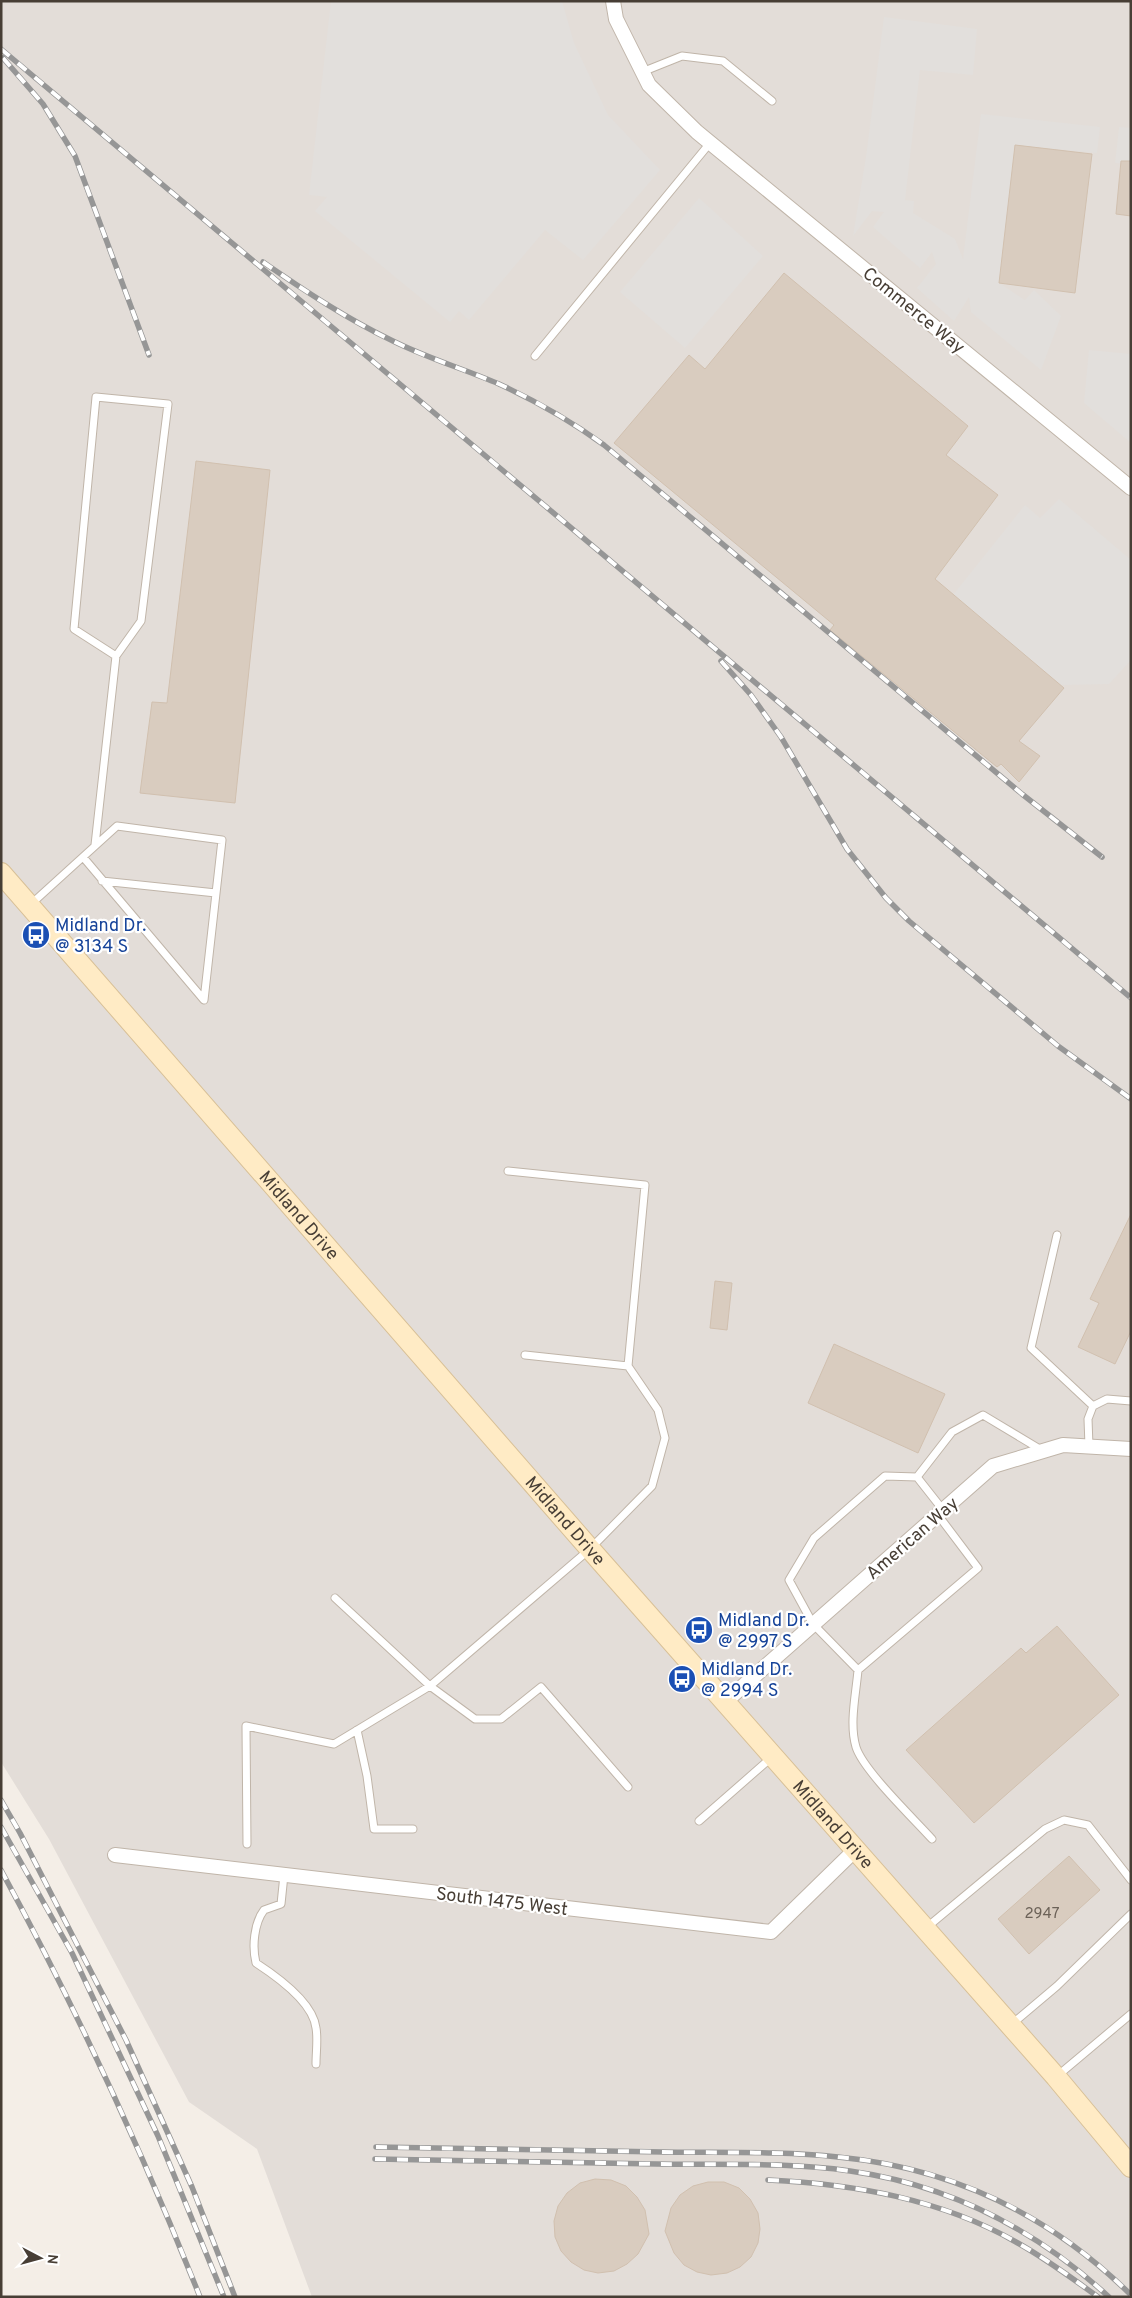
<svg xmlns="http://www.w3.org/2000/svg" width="1132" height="2298" font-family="Overpass,sans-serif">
<rect width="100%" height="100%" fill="#f4eee7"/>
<path fill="#e3ddd8" d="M1,1h1130v2296h-819l-55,-148 -68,-47 -140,-263 -48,-77z"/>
<path fill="#e2dfdc" d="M331,1h231l12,42 34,72 52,55 -77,90 -38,-30 -76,90 -10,-9 -9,11 -135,-111 12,-14 -18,-2z
M884,17l93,12 -4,46 -53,-5 -15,130 9,1 -1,12 42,26 8,20 18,-145 119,13 -3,26 -82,-8 -16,138 26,17 9,-10 27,26 -20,54 -70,-58 -2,-15 -15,24 -37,-33 19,-24 -4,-12 -12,16 -47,-41 11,-15 -12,-1 -19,25 13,-79z
M1119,127l12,1v36l-16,-1z
M699,198l64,58 -78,92 -65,-56z
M1089,350l42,4v89l-47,-40z
M1059,499l72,61v100l-22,24 -48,1 -108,-90 72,-90 15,13z"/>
<path fill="#d9ccbf" stroke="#d1c0af" d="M1015,145l77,9 -17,139 -76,-10z
M1121,161h10v55l-15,-2z
M784,273l184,153 -22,29 52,40 -63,84 129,109 -45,53 21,15 -21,26 -18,-18 -4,3 -167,-137 4,-5 -220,-182 75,-88 16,14z
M196,461l74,9 -35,333 -95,-10 12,-91 15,1z
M1131,1214v117l-16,33 -37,-17 21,-44 -9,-4z
M715,1281l17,2 -5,47 -17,-2z
M834,1344l111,50 -27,59 -110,-50z
M1057,1626l62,69 -145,128 -68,-73 115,-102 5,5z
M1069,1856l31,34 -71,64 -31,-35z
M595,2179l16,1 15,6 11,11 8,13 4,24 -11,20 -11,10 -13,7 -16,2 -14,-3 -13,-8 -10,-11 -6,-14 -1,-16 4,-15 9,-13 13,-10z
M708,2182h16l15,6 11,11 8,14 2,16 -2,14 -7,14 -11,10 -13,6 -16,2 -14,-3 -13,-7 -10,-12 -9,-22 6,-23 9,-13 13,-9z"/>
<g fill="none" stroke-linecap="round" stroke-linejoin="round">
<defs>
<path id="lane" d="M642,72l40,-16 41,5 49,40
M535,356l175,-213
M95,845l21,-189 25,-35 27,-217 -72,-7 -22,232 42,27
M102,881l114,12
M30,905l87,-79 105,14 -18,160 -121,-143
M508,1171l137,14 -17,181
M1057,1235l-26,113 62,58
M1089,1446l-1,-27 5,-13 14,-7 24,2
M917,1477l35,-45 31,-17 60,36
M938,1515l40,53 -120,102 -45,-46 -24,-44 25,-42 71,-62 32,1 26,33
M335,1598l95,88 45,33h26l40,-32 87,100
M858,1670c-2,24 -9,54 -2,77 7,23 58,72 76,92
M357,1730l10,46 7,53h39
M699,1821l73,-64
M247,1844l-1,-118 88,18 96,-58 160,-137 62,-63 13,-48 -7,-28 -30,-44 -103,-11
M284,1875l-3,29 -17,6c-10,13 -12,37 -8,53 20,13 57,39 60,65 2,11 0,24 0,36
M926,1928l119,-99 19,-9 24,5 43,55
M1012,2024l45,-38 74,-72
M1056,2077l75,-63"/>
<path id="street" d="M613,1l3,18 33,66 48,47 434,356
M725,1702l268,-236 70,-21 68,4
M115,1855l656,77 84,-82"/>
<g id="secondary">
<path id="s1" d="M1,873l589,676 466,528 75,90"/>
</g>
</defs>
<use href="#lane" stroke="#c0b5a9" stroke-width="9"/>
<use href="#street" stroke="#c0b5a9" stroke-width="16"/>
<use href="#secondary" stroke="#d8c097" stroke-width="22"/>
<use href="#lane" stroke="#fff" stroke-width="7"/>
<use href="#street" stroke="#fff" stroke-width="14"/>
<use href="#secondary" stroke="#ffebc5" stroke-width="20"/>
<defs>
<path id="rail" d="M1,49l1130,949
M3,58l40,46 32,52 74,199
M263,262c42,29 84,57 130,79 34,17 71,28 106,43 37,17 72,37 105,61l418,349 80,63
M721,661l30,34 30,42 66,112 39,49 23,23 149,125 73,53
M1,1800l19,33 106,207 66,147 43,110
M1,1827l71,126 86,183 66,161
M1,1870c75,138 141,281 199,427
M376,2147c95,2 191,3 287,5 58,1 117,-1 175,5 115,11 211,57 293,138
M375,2159c94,2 188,3 282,5 64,1 130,-2 193,7 100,14 185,58 259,126
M768,2180c86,4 173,19 248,62 29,16 56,36 82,55"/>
</defs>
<use href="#rail" stroke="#969696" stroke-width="5.5"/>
<use href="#rail" stroke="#fff" stroke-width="4" stroke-dasharray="11" stroke-linecap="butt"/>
</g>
<defs>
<symbol id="bus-disc" viewBox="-11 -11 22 22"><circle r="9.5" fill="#1a4fb4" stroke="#fff"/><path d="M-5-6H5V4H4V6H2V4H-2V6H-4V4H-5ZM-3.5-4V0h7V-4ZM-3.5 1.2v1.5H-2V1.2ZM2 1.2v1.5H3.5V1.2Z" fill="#fff"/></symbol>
</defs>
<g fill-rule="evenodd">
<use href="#bus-disc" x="20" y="919" width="32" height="32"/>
<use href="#bus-disc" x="683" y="1614" width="32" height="32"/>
<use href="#bus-disc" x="666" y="1663" width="32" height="32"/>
</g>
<g text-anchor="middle" stroke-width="4.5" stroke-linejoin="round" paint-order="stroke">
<g font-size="15" fill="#6c6258">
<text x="1042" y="1918">2947</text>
</g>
<g font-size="18" fill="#473e35" stroke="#fff">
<text transform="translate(914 310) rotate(39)" y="6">Commerce Way</text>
<text dy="6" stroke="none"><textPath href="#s1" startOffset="454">Midland Drive</textPath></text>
<text dy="6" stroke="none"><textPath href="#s1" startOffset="859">Midland Drive</textPath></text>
<text transform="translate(912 1538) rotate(-41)" y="6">American Way</text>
<text dy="6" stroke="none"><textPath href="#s1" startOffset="1264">Midland Drive</textPath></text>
<text transform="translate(502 1901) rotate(7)" y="6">South 1475 West</text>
</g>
<g font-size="18" fill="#164399" stroke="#fff" text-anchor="start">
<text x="55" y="931">Midland Dr.<tspan x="55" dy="21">@ 3134 S</tspan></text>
<text x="718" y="1626">Midland Dr.<tspan x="718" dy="21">@ 2997 S</tspan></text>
<text x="701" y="1675">Midland Dr.<tspan x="701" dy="21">@ 2994 S</tspan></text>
</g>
</g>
<rect width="1132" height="2298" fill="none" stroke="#473e35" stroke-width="5"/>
<g transform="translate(40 2258) rotate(96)" stroke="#ffffff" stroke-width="4" paint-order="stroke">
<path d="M0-4L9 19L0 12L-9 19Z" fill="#473e35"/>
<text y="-8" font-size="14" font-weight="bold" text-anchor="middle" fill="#473e35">N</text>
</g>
</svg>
